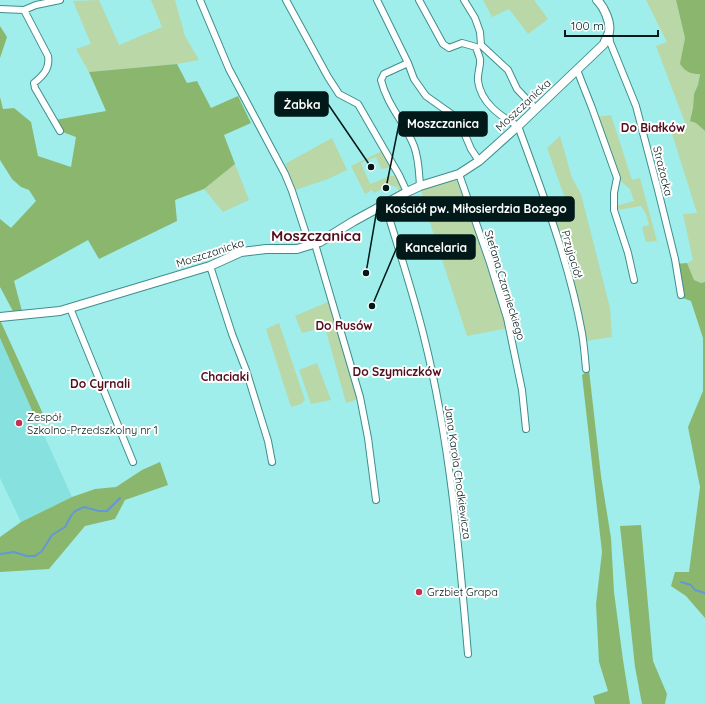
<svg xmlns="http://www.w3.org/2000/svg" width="705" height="704" font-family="Quicksand,sans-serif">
<rect width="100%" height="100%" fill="#9feeeb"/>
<path fill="#87e1de" d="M0,338l72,159 -51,25 -21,-44z"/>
<path fill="#bad7a7" d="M99,0l20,45 43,-18 -11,-27h24l10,36 14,24 -22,4 -88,8 -13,-23 15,-5 -18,-43z
M483,0h51l14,19 -20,15 -19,-25 -17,8z
M646,0h30l9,38 -2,11 17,24 -2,12 -4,9 -1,14 -3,12 6,3 9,8v151l-4,1 -7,-3 -7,-17 6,-3 -10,-46 14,-1 -25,-79 15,-6 -31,-82 11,-4z
M611,115l21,65 8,-2 17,63 -11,1 -4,-15 7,-2 -3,-11 -5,-8 -24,4 -2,-4 19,-5 -4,-12 -12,-10 -22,-62z
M560,136l12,42 9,16 29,114 2,29 -26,4 -36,-130 17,-7 -20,-56z
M332,138l15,32 -19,9 -33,11 -10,-26z
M382,151l8,14 -2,3 -7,1 -5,-12 -15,6 9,21 20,-8h5l7,10v5l-2,1 -3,-5 -7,-2 -16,8 -2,-3 -7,4 -14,-28z
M235,164l14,36 -26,12 -19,-23z
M456,180l2,1 50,147 -41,8 -37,-113 -9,-33z
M332,300l27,99 -13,4 -21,-76 -23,6 -7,-17z
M279,323l26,77 -4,4 -10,3 -25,-78z
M317,363l14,37 -20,4 -12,-34z"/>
<path fill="#8bb66e" d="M676,0h29v131l-9,-8 -6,-2 3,-13 1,-14 4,-9 2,-11c-10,0 -14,-2 -20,-10l5,-26z
M0,26l7,11 -7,21z
M177,64l10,19 10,-2 14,27 27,-12 13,27 -27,12 11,29 -31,25 -29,11 2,21 -78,38 -11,-19 -74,41 9,34h-8l-15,-28v-68l11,9 25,-27 -7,-11 -8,-3 -9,-8 -12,-19v-63l3,12 11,-1 17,14 7,34 33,11 5,-30 -16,-6 -5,-11 51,-9 -17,-39z
M687,263l7,17 7,3 4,-1v336l-19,-22 -15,-10 4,-14h14l11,-85 -12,-60 15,-36v-53l-12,-37 -8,-3 -7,-34z
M0,320l44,96 -8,3 -36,-81z
M589,370l12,106 10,62 3,54 9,68 7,44h-35l-2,-8 15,-5 -9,-29 -3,-58 6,-52 -20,-177z
M160,462l8,23 -43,15 -10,19 -30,7 -36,43 -49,3v-35l21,-15 51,-25 23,-8 21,-2 26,-17z
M641,525l12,136 14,33 -2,10h-23l-7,-37 -15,-141z"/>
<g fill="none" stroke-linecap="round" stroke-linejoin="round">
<path stroke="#6398d6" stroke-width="2" d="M0,554l14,-2 13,4h8l7,-5 10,-16 13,-8 6,-11 4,-5 9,-4 15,4h8l13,-13
M681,582l10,3 4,5 10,3"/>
<defs>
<path id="minor" d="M200,0l29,69 56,105 7,17 18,55
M286,0l42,77 11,17 19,10 41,71 8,17
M377,0l31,63 6,16 12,17 31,22 3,5 11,26 8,12
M419,0l24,44 6,4 13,-5 14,4c1,4 3,8 4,12 1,7 -3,15 -2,22 3,22 22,35 40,45 25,68 51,136 64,207 2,12 3,24 4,36
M464,0l11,18 5,14 1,13 27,25 9,19 19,20
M0,9l24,1 12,-5 24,-5
M24,10l24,46c2,12 -4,19 -14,27l1,5 25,43
M609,32l1,10 26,64 22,84 17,69 6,36
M408,63l-24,11 -3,6c6,25 24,43 33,66 5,13 5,27 6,40
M577,70l15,38 25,70 -3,15v17l14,43 6,27
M459,174l31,89 17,55 15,72 4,39
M385,204c13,44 28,88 39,133 26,104 35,211 44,317
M315,244l45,153 8,41 8,62
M210,266l22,68 14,36 22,71 4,21
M70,308l63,154"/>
<path id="tertiary" d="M0,317l60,-6 150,-45 31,-14 25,-3h31l23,-7 34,-21 53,-29 13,-6 39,-12 20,-13 39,-35 86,-82c1,-4 4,-8 5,-12 2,-10 -5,-25 -12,-32"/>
</defs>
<use href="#minor" stroke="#3f8e8c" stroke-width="8"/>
<use href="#tertiary" stroke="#3f8e8c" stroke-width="10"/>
<use href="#minor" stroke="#fff" stroke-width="6"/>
<use href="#tertiary" stroke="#fff" stroke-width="8"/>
</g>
<g fill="#c23251" stroke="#fefefe" stroke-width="1.5">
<circle cx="19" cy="423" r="4"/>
<circle cx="419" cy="592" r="4"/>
</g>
<g text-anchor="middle" stroke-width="4" stroke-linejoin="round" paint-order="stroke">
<g font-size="11" fill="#011918" stroke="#fefefe">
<text transform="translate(523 105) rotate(-43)" y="4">Moszczanicka</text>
<text transform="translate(663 171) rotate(76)" y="4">Strażacka</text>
<text transform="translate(210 253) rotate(-18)" y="4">Moszczanicka</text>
<text transform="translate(572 254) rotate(74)" y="4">Przyjaciół</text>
<text transform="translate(505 285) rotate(73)" y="4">Stefana Czarnieckiego</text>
<text transform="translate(458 472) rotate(82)" y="4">Jana Karola Chodkiewicza</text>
</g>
<g font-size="11" fill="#011918" stroke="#fefefe" text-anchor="start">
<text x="27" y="421">Zespół<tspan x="27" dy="13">Szkolno-Przedszkolny nr 1</tspan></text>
<text x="427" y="596">Grzbiet Grapa</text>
</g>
<g font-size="12" font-weight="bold" fill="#530e1e" stroke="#fefefe">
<text x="653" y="132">Do Białków</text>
<text x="344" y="330">Do Rusów</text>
<text x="397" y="376">Do Szymiczków</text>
<text x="225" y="381">Chaciaki</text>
<text x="100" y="388">Do Cyrnali</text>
</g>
<g font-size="15" font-weight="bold" fill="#530e1e" stroke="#fefefe">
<text x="316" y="241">Moszczanica</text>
</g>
</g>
<path fill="none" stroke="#011918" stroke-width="1.5" d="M371 167L328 104M386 188L399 124M366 273L377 209M372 306L397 247"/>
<g fill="#011918" stroke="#fefefe" stroke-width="1.5">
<circle cx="371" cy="167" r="4"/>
<circle cx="386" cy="188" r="4"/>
<circle cx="366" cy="273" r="4"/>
<circle cx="372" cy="306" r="4"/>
</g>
<g fill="#011918" stroke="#011918" stroke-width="1.5">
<rect x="275" y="92" width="53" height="24" rx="4"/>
<rect x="399" y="112" width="88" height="24" rx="4"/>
<rect x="377" y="197" width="197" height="24" rx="4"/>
<rect x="397" y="235" width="78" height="24" rx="4"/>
</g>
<g font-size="12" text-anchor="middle" font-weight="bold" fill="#fff">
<text x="302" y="109">Żabka</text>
<text x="443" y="128">Moszczanica</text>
<text x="476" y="213">Kościół pw. Miłosierdzia Bożego</text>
<text x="436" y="252">Kancelaria</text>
</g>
<path d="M565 30v6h93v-6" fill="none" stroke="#011918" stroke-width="2"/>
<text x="571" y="30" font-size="12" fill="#011918" stroke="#fefefe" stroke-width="3" paint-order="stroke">100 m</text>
</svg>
